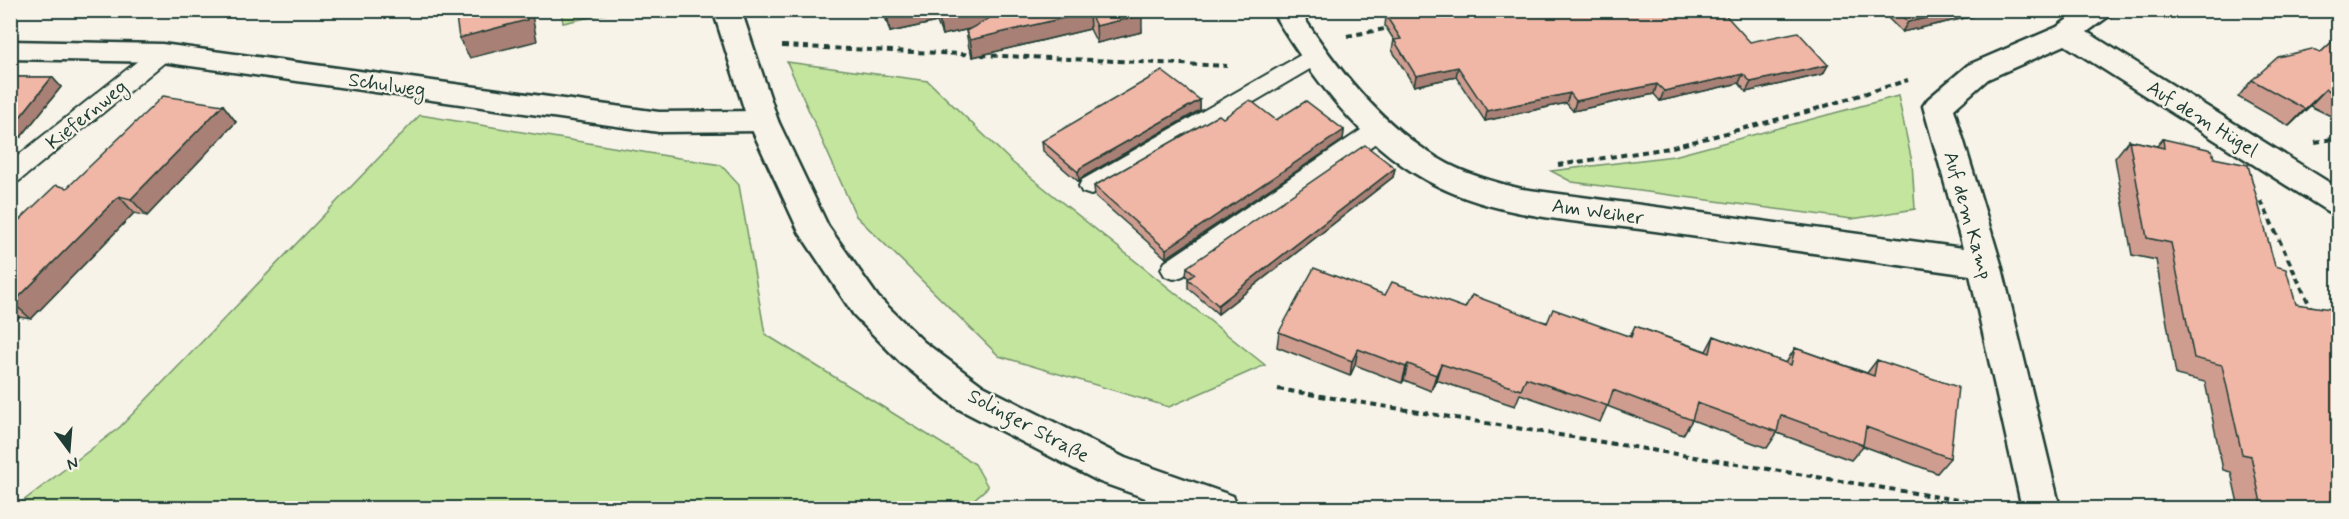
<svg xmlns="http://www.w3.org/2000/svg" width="2349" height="519" font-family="Mynerve,sans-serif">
<rect width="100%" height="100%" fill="#f7f3e8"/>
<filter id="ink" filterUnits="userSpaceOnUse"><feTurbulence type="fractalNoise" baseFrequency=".0167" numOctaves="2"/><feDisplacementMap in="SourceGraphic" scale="12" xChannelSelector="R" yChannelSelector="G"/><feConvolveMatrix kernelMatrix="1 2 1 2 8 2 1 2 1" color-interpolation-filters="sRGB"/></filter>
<g filter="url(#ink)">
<path fill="#c3e59e" stroke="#719169" stroke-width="1.5" d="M561,10h57v1l-55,12z
M787,62l141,19 85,82 252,202 -96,42 -170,-51 -143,-140z
M1898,96l14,66 3,47 -63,10 -280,-37 -21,-11 123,-15z
M420,115l301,50 18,20 26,149 210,130 13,23 -24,21h-950l106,-81z"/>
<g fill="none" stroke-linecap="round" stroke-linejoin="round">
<defs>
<path id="service" d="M162,46l8,2 3,5 -3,5 -151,123 -9,3v-22l144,-114z
M1314,50l8,2 3,5 -3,5 -222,130 -9,3 -9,-3 -3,-6 3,-6 224,-128z
M1378,122l8,2 4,6 -4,6 -203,140 -9,3 -9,-3 -4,-7 4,-7 205,-138z
M1164,476l10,4 5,9 -8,19h-30l13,-28z"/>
<path id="minor" d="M1271,10h28c38,60 86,120 149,154 23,12 49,19 74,25l441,59 -40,-142 5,-7 40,-34 89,-38 23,-17h32l-3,6 -22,16 251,156v27l-11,-4 -262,-166 -77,34 -34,30 47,155 59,244h-38l-52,-233c-105,-15 -210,-29 -315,-44 -76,-10 -161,-13 -229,-51 -68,-38 -115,-105 -155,-170z
M10,41l152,3 497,68 104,-1 11,3 4,7 -4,7 -11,3 -104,1 -497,-70 -152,-3z"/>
<path id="secondary" d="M713,10h28l37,111 50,105 50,71 46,45 59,44 142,72 108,38 5,12h-64l-74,-26 -143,-74 -57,-46 -46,-47 -55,-83 -51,-111z"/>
</defs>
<use href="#service" stroke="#1f3d34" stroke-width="4"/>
<use href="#minor" stroke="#1f3d34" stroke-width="5"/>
<use href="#secondary" stroke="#1f3d34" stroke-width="5"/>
<path stroke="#1f3d34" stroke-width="4" stroke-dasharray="6 4.5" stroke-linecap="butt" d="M1347,36l43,-8
M782,46l445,20
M2315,142l23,-4
M1558,165l111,-17 137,-36 102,-32
M2261,201l50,107
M1278,389l716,117"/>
<use href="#service" fill="#f7f3e8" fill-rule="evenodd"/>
<use href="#minor" fill="#f7f3e8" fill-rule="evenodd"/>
<use href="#secondary" fill="#f7f3e8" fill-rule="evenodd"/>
</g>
<path fill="#ce9d90" stroke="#1f3d34" stroke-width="1.5" d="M883,10h256l3,22 -45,11 -7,-14 -117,28 -4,-9 -3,-17 4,-2 -28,6 -5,-13 -47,10z
M1880,10h97l-3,6 -72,16z
M1386,16l364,26 78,23 -5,9 -77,18 -7,-9 -79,18 -6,-7 -81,17 -7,-8 -81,18 -29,-44 -42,9 -22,-36 2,-10 -9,-14z
M2338,36v82l-1,1 -27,-13 -21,20 -51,-29 14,-17 68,-27z
M10,77h42l9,10 -40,50h-11z
M1200,100v10l-119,68 -2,4 -36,-31 -1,-10z
M223,105l13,17 -89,94 -13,-3 -103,106 -12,-2 -9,8v-96z
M1223,118l53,2 68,10 -1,10 -177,118 -71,-62 -1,-10z
M2163,139l51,19 124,350h-99l-8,-36 -8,-2 -18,-88 -29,-7 -20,-115 -24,-5 -17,-97 14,-18 28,6z
M1395,168l-2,9 -175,137 -30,-26v-9l1,-1 -3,-2 1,-9z
M1385,295l245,41 5,-10 71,25 8,-15 72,27 9,-15 72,25 10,-13 73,98 -13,15 -74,-27 -12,14 -74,-27 -10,15 -75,-28 -9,15 -76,-29 -7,16 -80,-28 -5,12 -79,-26 -5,11 -27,-11 -2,3 -47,-18 -5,11 -73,-29 2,-15z"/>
<path fill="#a88075" stroke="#1f3d34" stroke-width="1.5" d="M525,10h6l6,31 -67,17 -11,-20z
M909,10h26l2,12 -47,10 -3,-17z
M973,10h13l2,15 -46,10 -3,-17z
M1961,10h16l-3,6 -72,16 6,-10z
M1089,12l1,17 -117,28 -3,-17z
M1142,15v17l-45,11 -1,-17z
M1828,65l-5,9 -77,18 5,-10z
M1458,67l-2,10 -42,9 2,-10z
M1743,74l-4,9 -79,18 4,-10z
M52,77l9,10 -40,50 -9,-10z
M1657,84l-3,10 -81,17 3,-10z
M2326,89l-16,17 -21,20 16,-17z
M1570,93l-4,10 -81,18 2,-10z
M1200,100v10l-119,68 -2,4 -1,-10 2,-4z
M223,105l13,17 -89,94 -16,-17z
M1344,130l-1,10 -177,118v-9z
M1395,168l-2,9 -175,137v-9z
M119,196l15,17 -103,106 -18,-16z
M10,309l9,8 -9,8z
M1358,349l-3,16 -5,11 2,-15z
M1408,364l-4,16 -2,3 4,-16z
M1441,364l-5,16 -5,11 5,-16z"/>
<path fill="#f0b7a7" stroke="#1f3d34" stroke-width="1.5" d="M455,10h70l2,10 -68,18z
M885,10h24l-22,5z
M936,10h37l-34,8z
M987,10h152l3,5 -46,11 -7,-14 -119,28 -4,-9 24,-13z
M1395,10h326l29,32 48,-10 30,33 -77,17 -8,-8 -79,17 -7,-7 -81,17 -6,-8 -83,18 -29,-44 -42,9 -22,-36 7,-1 -15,-23z
M1895,10h66l-53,12z
M2338,36v59l-12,-6 -21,20 -53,-29 26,-23 34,-8 8,4z
M1162,71l38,29 -120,68 -2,4 -36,-31z
M10,77h42l-40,50h-2z
M163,96l60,9 -92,94 -12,-3 -106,107h-3v-74l46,-44 11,3z
M1250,100l26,20 30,-19 38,29 -178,119 -72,-63 125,-71 4,3z
M2163,139l49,11 2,8 34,7 27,101 11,3 10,35 42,6v198h-56l-21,-5 -10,-47 -9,-2 -20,-89 -28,-7 -23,-115 -24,-5 -18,-98 35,8z
M1365,145l30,23 -177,137 -30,-26 7,-5 -8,-7z
M1314,268l71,27 7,-13 73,26 7,-13 75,28 6,-14 78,28 4,-11 75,27 4,-17 77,29 4,-17 79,28 3,-16 81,27 -8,71 -84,-31 -3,18 -82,-30 -4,17 -80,-29 -5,17 -79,-30 -5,16 -82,-28 -5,12 -80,-26 -5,11 -28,-11 -2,3 -48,-18 -6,12 -73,-29z"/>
</g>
<g text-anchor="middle" stroke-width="4.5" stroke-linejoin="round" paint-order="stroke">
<g font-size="20" fill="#1f3d34" stroke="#f7f3e8">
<text transform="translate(387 84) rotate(8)" y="7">Schulweg</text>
<text transform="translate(86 114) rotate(-39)" y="7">Kiefernweg</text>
<text transform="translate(2203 118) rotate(32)" y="7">Auf dem Hügel</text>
<text transform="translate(1598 211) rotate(8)" y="7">Am Weiher</text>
<text transform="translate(1969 215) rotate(74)" y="7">Auf dem Kamp</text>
<text transform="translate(1029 425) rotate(28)" y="7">Solinger Straße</text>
</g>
</g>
<rect width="2349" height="519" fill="none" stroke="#f7f3e8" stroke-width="36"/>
<rect x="18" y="18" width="2313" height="483" fill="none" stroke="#1f3d34" stroke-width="2" filter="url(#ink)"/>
<g transform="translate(69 450) rotate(164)" stroke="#f7f3e8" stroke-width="4.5" paint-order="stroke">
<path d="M0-4.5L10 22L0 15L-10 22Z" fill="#1f3d34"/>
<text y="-9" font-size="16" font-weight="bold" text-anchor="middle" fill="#1f3d34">N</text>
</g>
</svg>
